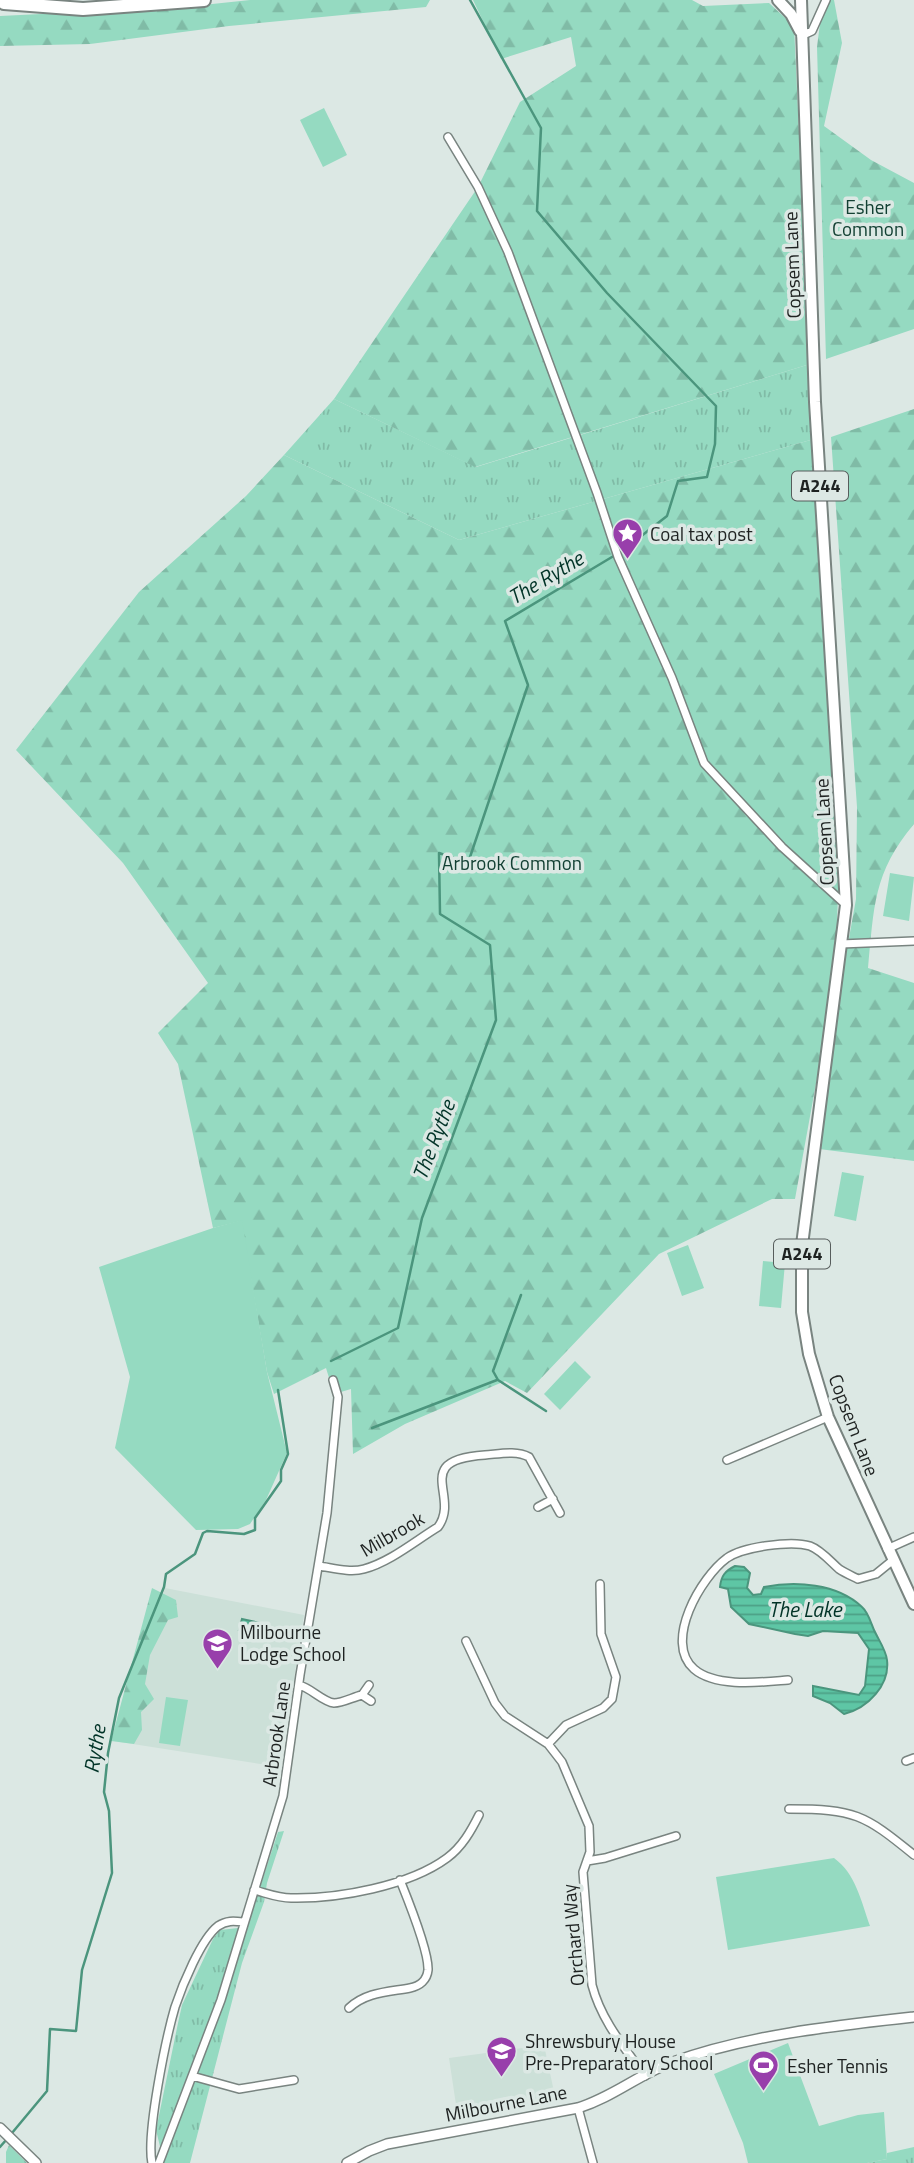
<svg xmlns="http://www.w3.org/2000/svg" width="914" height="2163" font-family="'Titillium Web',sans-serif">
<defs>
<pattern id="grass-tufts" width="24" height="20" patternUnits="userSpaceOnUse" patternTransform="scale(1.75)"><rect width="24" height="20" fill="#95dac1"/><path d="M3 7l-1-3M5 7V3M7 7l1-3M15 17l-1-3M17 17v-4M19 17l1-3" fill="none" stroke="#80bba6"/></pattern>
<pattern id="forest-firs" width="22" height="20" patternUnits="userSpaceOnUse" patternTransform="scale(1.75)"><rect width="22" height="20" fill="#95dac1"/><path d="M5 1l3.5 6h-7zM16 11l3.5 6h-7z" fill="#80bba6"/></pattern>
<pattern id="water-rules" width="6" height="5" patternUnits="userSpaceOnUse" patternTransform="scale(1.75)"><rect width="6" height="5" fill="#5ec6a5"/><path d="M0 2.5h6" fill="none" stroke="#4da086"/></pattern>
</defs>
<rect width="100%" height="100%" fill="#dce8e4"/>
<path fill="#cce0d8" d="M165,1588l139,27 -24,152 -160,-25z
M544,2045l12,56 -98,17 -9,-60z"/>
<path fill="url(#grass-tufts)" d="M810,364l4,75 -355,101 -175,-85 50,-56 142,68z
M284,1831l-17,52 -3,19 -22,61 -52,200h-26l-8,-33 22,-107 4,-18 31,-66 7,-9 27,-3 31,-95z
M9,2145l18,18h-21v-11z
M914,2147v16h-47l20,-4v-6z"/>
<path fill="url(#forest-firs)" d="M250,0h180l-4,7 -197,19 -139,18 -90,2v-30l184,-9z
M473,0h219l11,6 66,-3 25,23 16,338 -335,103 -141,-68 144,-212 42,-85 56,-36 -5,-29 -70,22z
M823,0h11l8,43 -18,83 47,34 43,23v146l-88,30 -9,-312z
M914,409v415c-41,49 -40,83 -46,144l46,15v178l-95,-12 25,-183 12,-67 1,-92 -26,-370z
M814,439l25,427 -4,113 -40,220h-23l-113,55 -132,139 -22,-12 -100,43 -52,30 -2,-65 -17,5 -8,-26 -52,26 -7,-22 -26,-151 -28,7 -35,-164 -20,-31 50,-50 -85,-120 -107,-113 123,-158 107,-96 38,-41 175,85z
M152,1588l24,12 2,17 -10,3 -18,35 -5,29 9,15 -13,13 1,18 -8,14 -23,-3z"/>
<path fill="#95dac1" d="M324,108l23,47 -24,12 -23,-47z
M890,873l24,4 -5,44 -26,-5z
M842,1172l22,4 -8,45 -22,-5z
M242,1220l25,152 20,81 -21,47 -16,24 -12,5 -42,1 -81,-82 15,-71 -31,-110 114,-39z
M688,1245l16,43 -22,8 -15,-43z
M763,1261l22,2 -4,45 -22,-2z
M575,1361l16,16 -31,33 -16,-16z
M166,1697l22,3 -8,46 -21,-3z
M834,1858c22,16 27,43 36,68l-142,24 -12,-73z
M788,2043l31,83 39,-11 26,-3 3,47 -20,4h-119l-5,-20 -29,-69z"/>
<path fill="url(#water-rules)" stroke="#4b957d" stroke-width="2" d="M735,1566l9,1 6,6 -3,15 6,7 8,-1 3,-7c31,-6 73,-4 98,20 6,5 9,16 12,23 4,9 12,20 13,30 3,25 -19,48 -43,54l-14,-11 -17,-7v-10l46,9 6,-9 4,-37 -11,-16 -35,-2 -15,5 -13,-2 -46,-10 -18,-17 -3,-18 -8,-2c1,-11 5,-16 15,-21z
M242,1619l27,6 -2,11 -28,-6z"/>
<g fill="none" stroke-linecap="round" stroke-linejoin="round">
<path stroke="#4b957d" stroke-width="2.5" d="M521,1295l-28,76 5,9 48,31
M331,1361l67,-33 24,-110 74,-198 -6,-75 -50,-31 -1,-61 29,10 60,-178 -23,-64 117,-70 45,-35 11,-35 29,-4 8,-33 1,-38 -109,-113 -70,-82 4,-83 -71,-128
M372,1428l125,-48
M12,2133l35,-42 3,-62 26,2 6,-61 30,-97 -3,-62 -5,-19 4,-39 11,-55 45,-111 2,-13 29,-20 8,-21 4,-2 37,3 11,-4v-12l26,-37v-11l7,-16 -10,-64
M0,2147l7,-8"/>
<defs>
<path id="minor" d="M801,36l11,-5 14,-31
M448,137l30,50 30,65 89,241 21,64 54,121 32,85 78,84 64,58
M841,944l73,-3
M727,1460l101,-43
M538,1507l15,-8
M887,1549l27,-12
M319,1566c14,2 31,7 45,3 26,-7 51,-28 74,-42 23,-31 -28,-67 47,-72 14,-1 31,-5 44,2l31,56
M466,1641l29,62 10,13 43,28 18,-19 37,-17 9,-9 4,-22 -15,-43 -1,-50
M788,1680c-26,2 -72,8 -94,-11 -31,-27 7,-92 33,-111 16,-11 64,-18 83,-12 11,4 21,16 29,23 6,4 13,7 19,10l18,-5 16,-13
M299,1685c12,3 24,17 35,18 9,0 19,-6 28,-8l7,-10
M362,1695l9,6
M548,1744l14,18 27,64 1,26 -7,20 9,113c9,35 32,62 53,91
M906,1761l8,-3
M789,1809c65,0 75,5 125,46
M587,1861l18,-3 71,-22
M254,1890c12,3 24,8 37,8 47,1 118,-12 156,-40 15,-11 24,-27 32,-43
M349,2008c17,-16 39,-16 61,-20 10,-2 17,-8 18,-18 1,-19 -20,-70 -28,-90
M192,2076l47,13 55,-9
M578,2108l15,55
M152,2163c-6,-29 14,-125 23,-156 7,-21 26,-68 43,-81 9,-6 16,-5 26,-4
M159,2163l62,-163 62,-204 17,-121 27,-162 11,-116 -5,-17"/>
<path id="tertiary" d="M0,2128l36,35
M347,2163l22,-12 18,-7 191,-36c35,-11 60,-33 92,-45 78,-28 162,-37 244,-46"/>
<path id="primary" d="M778,0l13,14 9,17
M801,0l14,402 31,503 -44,340v67l7,42 19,63 86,187"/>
<path id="trunk" d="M4,3l79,6 121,-9"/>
</defs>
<use href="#minor" stroke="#798480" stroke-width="10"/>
<use href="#tertiary" stroke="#798480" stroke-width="12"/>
<use href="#primary" stroke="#798480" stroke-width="14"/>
<use href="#trunk" stroke="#798480" stroke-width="16"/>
<use href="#minor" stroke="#fff" stroke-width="7"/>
<use href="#tertiary" stroke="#fff" stroke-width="9"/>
<use href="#primary" stroke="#fff" stroke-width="10"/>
<use href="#trunk" stroke="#fff" stroke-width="12"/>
</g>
<defs>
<symbol id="sight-pin" viewBox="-11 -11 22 30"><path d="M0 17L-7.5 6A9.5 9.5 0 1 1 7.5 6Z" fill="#983fab" stroke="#dce8e4"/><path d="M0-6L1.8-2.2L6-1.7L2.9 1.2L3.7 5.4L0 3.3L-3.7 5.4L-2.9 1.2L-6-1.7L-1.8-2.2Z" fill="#fff"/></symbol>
<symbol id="school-pin" viewBox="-11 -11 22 30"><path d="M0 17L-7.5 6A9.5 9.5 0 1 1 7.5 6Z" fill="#983fab" stroke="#dce8e4"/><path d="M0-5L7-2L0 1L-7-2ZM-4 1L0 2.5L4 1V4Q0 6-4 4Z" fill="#fff"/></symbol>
<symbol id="stadium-pin" viewBox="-11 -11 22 30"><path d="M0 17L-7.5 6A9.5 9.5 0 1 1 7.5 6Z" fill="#983fab" stroke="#dce8e4"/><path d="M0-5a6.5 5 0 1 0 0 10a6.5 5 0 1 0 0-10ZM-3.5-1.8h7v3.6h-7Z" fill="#fff"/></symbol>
</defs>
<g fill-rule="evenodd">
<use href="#sight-pin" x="610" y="516" width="35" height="47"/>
<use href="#school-pin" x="200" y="1626" width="35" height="47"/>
<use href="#school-pin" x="484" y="2034" width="35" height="47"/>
<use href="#stadium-pin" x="746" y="2048" width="35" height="47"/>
</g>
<g text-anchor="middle" stroke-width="7" stroke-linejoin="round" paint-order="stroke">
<g fill="#dce8e4" stroke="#575d5c" stroke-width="2">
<rect x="792" y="471.5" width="56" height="29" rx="5"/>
<rect x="774" y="1239.5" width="56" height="29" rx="5"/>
</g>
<g font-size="18" font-weight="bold" fill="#1e2221">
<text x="820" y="492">A244</text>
<text x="802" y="1260">A244</text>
</g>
<g font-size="19" fill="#124033" stroke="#dce8e4">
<text x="868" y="214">Esher<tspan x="868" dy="22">Common</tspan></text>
<text x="512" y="870">Arbrook Common</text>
</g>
<g font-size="19" fill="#1e2221" stroke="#dce8e4">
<text transform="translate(792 265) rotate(-92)" y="7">Copsem Lane</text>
<text transform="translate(824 832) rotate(-93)" y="7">Copsem Lane</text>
<text transform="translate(854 1425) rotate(69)" y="7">Copsem Lane</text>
<text transform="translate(392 1534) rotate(-30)" y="7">Milbrook</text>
<text transform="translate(276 1734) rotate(-82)" y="7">Arbrook Lane</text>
<text transform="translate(573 1935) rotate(-95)" y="7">Orchard Way</text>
<text transform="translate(506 2103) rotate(-11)" y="7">Milbourne Lane</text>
</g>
<g font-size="19" fill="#1e2221" stroke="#dce8e4" text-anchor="start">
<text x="650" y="541">Coal tax post</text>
<text x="240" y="1639">Milbourne<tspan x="240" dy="22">Lodge School</tspan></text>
<text x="525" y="2048">Shrewsbury House<tspan x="525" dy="22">Pre-Preparatory School</tspan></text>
<text x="787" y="2073">Esher Tennis</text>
</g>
<g font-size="21" font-style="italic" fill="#013327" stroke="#dce8e4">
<text transform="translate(546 578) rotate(-31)" y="7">The Rythe</text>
<text transform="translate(434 1140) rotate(-69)" y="7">The Rythe</text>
<text x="805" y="1617">The Lake</text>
<text transform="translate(95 1749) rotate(-81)" y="7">Rythe</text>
</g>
</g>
</svg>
